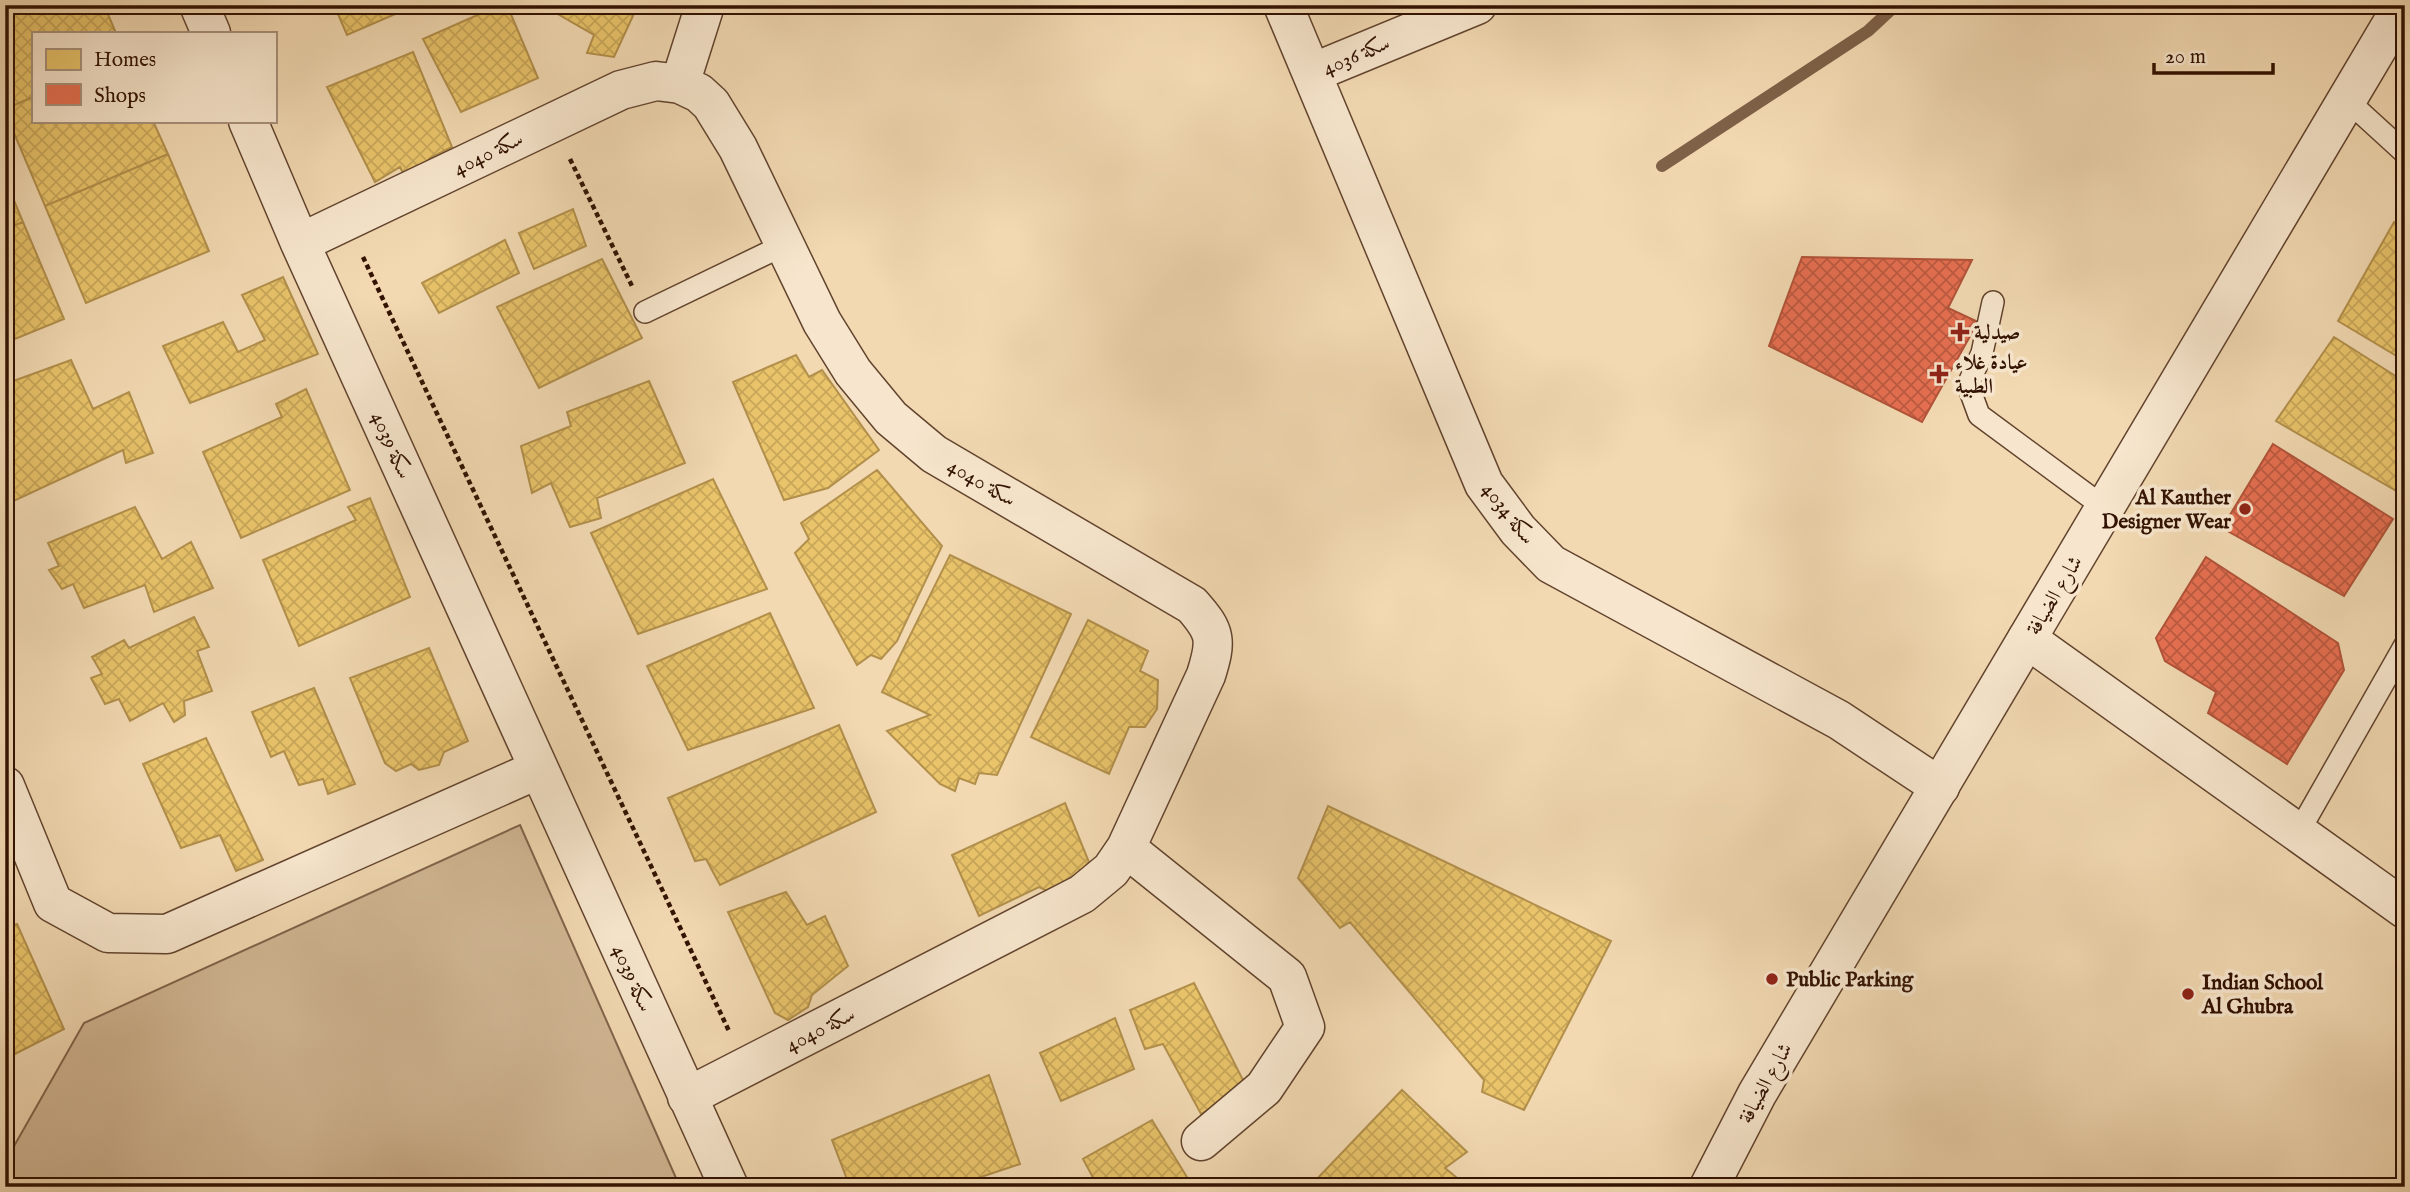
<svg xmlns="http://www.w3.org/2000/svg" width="2410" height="1192" font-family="'IM FELL English',Amiri,serif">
<defs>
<pattern id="homes-cross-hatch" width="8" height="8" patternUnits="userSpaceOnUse" patternTransform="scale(1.75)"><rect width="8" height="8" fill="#e9c46a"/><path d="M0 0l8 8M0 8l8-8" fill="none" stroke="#c8a75a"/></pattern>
<pattern id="shops-cross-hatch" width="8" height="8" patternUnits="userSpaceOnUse" patternTransform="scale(1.75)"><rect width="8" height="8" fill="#e76f51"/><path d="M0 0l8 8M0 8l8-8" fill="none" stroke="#bc5a41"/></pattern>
</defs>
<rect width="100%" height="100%" fill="#f2d9b2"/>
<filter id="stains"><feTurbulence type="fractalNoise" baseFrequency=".00286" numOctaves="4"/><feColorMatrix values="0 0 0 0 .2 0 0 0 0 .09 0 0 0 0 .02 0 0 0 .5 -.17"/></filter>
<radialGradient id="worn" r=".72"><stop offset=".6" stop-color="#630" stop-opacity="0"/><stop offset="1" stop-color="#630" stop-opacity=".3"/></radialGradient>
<path fill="#d1b794" stroke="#82644b" stroke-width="2" d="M520,825l160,362h-675v-25l79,-139z"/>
<path fill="url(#homes-cross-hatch)" stroke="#b28f4b" stroke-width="2" d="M5,5h99l12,28h-83v64l-28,12z
M334,5h82l-69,30z
M500,5h7l31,73 -77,34 -38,-73z
M542,5h96l-24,52 -27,-4 7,-18z
M413,52l39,95 -22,11 -10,13 -15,6 -5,-10 -25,15 -48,-95z
M33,97v24h120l15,33 -123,52 -40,-94v-3z
M168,154l41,97 -123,52 -41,-97z
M5,179l18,43 -18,7z
M573,209l13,37 -52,23 -15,-36z
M23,222l41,97 -59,24v-114z
M2394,222l11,10v129l-67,-40z
M505,240l14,33 -80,40 -17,-30z
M602,259l40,79 -103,50 -42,-81z
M283,277l35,77 -128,49 -27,-57 60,-24 15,30 27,-12 -23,-45z
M2334,337l71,45v114l-129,-75z
M796,355l13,22 13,-7 57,80 -51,38 -44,12 -51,-118z
M71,360l22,49 36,-17 24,61 -27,10 -3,-13 -118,55v-121z
M649,381l36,82 -88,35 4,20 -31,9 -19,-44 -19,10 -11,-47 50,-20 -4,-14z
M306,389l44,101 -109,48 -38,-86 79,-35 -6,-13z
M877,470l65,76 -45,95 -16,18 -10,-4 -14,10 -62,-112 14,-14 -8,-16z
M713,479l54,110 -129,45 -47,-101z
M370,498l40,99 -111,49 -36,-86 93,-40 -8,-13z
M135,507l27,52 29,-17 22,46 -59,24 -9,-27 -61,23 -11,-24 -11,5 -13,-19 10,-4 -11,-23z
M950,555l121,59 -74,161 -18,-2 -4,11 -16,-6 -4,13 -15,-7 -53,-53 43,-16 -48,-23z
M770,613l44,95 -126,42 -41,-84z
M194,617l15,30 -12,4 15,40 -28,10 1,14 -11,7 -11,-19 -33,18 -11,-22 -14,5 -14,-26 11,-4 -10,-17 32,-17 5,8z
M1088,620l60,31 -8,20 18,9 -1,29 -12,18h-16l-20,47 -78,-37z
M429,648l39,93 -24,11 -5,13 -20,5 -8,-6 -15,7 -11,-8 -35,-85z
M314,688l41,96 -27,10 -5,-15 -24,6 -15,-34 -13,6 -19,-45z
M839,725l37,87 -156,73 -14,-26 -11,2 -27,-63z
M206,738l57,122 -27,11 -16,-36 -39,13 -38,-84z
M1065,803l28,69 -37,23 -17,-8 -60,29 -27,-61z
M1328,806l283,135 -87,169 -42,-18 2,-12 -134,-158 -10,6 -42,-50z
M786,892l21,33 18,-9 23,50 -36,29 -4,12 -20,13 -13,-7 -47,-101z
M17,924l47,105 -59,30v-131z
M1194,983l53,105 -46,26 -38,-70 -18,5 -15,-39z
M1115,1018l19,51 -73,32 -21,-48z
M989,1075l31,89 -69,23h-101l-18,-47z
M1402,1090l65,62 -22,16 11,9 -11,10h-128l-4,-4z
M1152,1120l41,67h-95l-15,-28z"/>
<path fill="url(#shops-cross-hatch)" stroke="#b15339" stroke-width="2" d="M1802,257l170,3 -24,48 30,14 -56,100 -153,-76z
M2273,444l120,75 -49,77 -122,-68z
M2206,557l132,86 6,27 -57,94 -79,-51 8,-21 -51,-31 -9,-23z"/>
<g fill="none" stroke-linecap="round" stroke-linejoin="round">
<path stroke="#7e6148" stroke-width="12" d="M1662,166l206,-135 28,-26"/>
<defs>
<path id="service" d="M2347,100l58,53
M1993,302l-11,51 -14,32 11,30 126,93
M645,312l139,-67
M2298,833l107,-188"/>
<path id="minor" d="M199,5l12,28
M1283,5l201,479 34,46 33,34 288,156 101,67
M1312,73l165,-68
M680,84l25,-79
M248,121l52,122 429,944
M300,243l321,-153 35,-9 24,3 19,9 12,11 27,44 84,174 31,50 38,46 43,36 258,151c24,27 25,35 14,70l-80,173 -15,22 -29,24 -395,203
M2027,639l378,270
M5,786l48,117 55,30 59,1 372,-165
M1126,848l161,129 18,50 -41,61 -63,53"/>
<path id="tertiary" d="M1709,1187l48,-93 646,-1089"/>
</defs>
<use href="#service" stroke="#62442e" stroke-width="24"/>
<use href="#minor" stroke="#62442e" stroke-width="41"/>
<use href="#tertiary" stroke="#62442e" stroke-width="41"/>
<path stroke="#321202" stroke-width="4.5" stroke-dasharray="5 3.5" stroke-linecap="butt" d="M570,159l62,127
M363,257l366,774"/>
<use href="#service" stroke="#f7e6cd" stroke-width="21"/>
<use href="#minor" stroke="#f7e6cd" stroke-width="38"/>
<use href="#tertiary" stroke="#f7e6cd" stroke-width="38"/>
</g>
<g fill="#8f2418" stroke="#f7e6cd" stroke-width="2.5">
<path d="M1956.5 321.5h7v7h7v7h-7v7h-7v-7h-7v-7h7z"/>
<path d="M1935.5 363.5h7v7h7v7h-7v7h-7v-7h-7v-7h7z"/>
<circle cx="2245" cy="509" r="7"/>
<circle cx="1772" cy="979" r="7"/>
<circle cx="2188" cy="994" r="7"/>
</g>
<g text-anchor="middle" stroke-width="7" stroke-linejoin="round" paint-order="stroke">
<g font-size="21" fill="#321202" stroke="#f7e6cd">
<text transform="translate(1356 55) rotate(-23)" y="7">سكة 4036</text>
<text transform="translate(488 153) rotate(-26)" y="7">سكة 4040</text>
<text transform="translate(392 445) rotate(66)" y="7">سكة 4039</text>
<text transform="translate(982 482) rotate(30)" y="7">سكة 4040</text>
<text transform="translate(1509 513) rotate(52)" y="7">سكة 4034</text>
<text transform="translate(2054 595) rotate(-59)" y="7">شارع الضيافة</text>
<text transform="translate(633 978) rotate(66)" y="7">سكة 4039</text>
<text transform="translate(820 1029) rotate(-27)" y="7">سكة 4040</text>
<text transform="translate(1765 1083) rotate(-61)" y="7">شارع الضيافة</text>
</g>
<g font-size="21" font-weight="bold" fill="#321202" stroke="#f7e6cd" text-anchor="start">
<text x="1974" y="339">صيدلية</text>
<text x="1955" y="369">عيادة غلاء<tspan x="1955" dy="24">الطبية</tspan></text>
<text x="2231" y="504" text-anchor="end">Al Kauther<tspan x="2231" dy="24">Designer Wear</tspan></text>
<text x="1786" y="986">Public Parking</text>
<text x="2202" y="989">Indian School<tspan x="2202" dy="24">Al Ghubra</tspan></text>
</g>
</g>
<rect width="2410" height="1192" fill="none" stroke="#f2d9b2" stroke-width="28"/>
<rect x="7" y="7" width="2396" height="1178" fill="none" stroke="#321202" stroke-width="3.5"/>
<rect x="14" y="14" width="2382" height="1164" fill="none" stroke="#321202" stroke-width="2"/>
<rect x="32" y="32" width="245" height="91" fill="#f7e6cd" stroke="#a8917c" stroke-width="2"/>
<rect x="46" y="49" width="35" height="21" fill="#e9c46a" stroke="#a8917c" stroke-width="2"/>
<text x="94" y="66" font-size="21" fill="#321202">Homes</text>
<rect x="46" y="84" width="35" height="21" fill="#e76f51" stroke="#a8917c" stroke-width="2"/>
<text x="94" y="102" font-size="21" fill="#321202">Shops</text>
<path d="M2154 63v10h119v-10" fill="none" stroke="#321202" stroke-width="3.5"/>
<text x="2165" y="63" font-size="21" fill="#321202" stroke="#f7e6cd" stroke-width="5" paint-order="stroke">20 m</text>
<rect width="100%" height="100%" filter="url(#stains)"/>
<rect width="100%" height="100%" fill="url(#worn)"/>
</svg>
